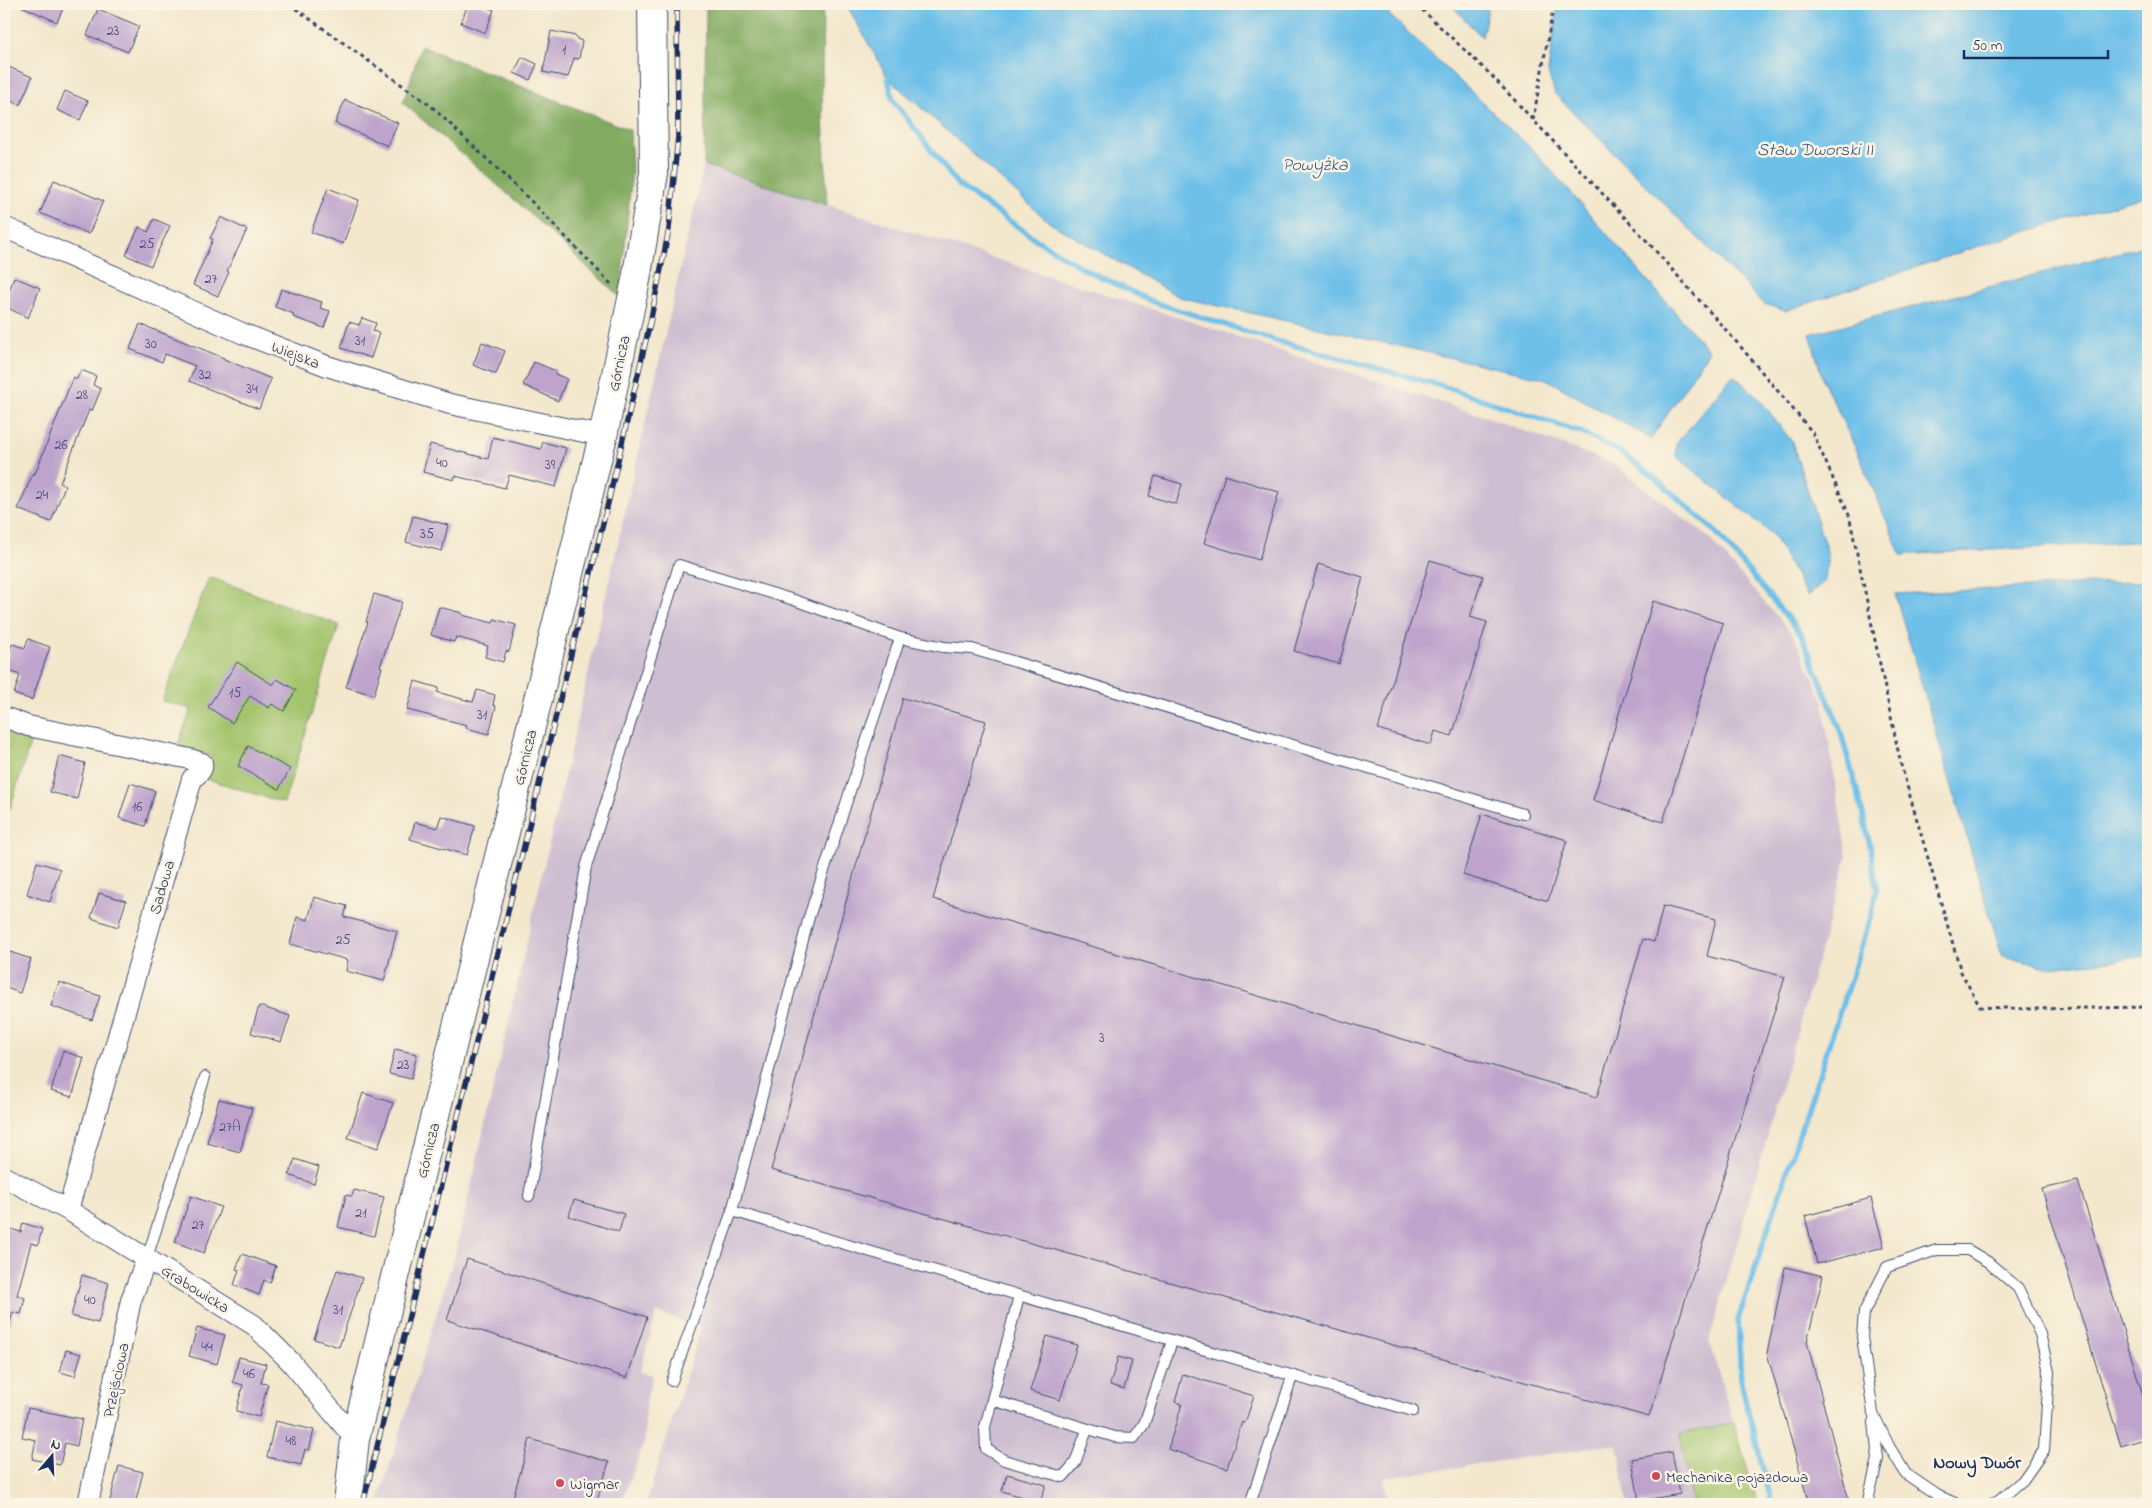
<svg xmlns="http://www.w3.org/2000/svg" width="2152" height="1508" font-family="'Indie Flower',sans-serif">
<rect width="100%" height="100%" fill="#fcf5e5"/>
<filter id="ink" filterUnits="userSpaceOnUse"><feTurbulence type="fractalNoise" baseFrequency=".02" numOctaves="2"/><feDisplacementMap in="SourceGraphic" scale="10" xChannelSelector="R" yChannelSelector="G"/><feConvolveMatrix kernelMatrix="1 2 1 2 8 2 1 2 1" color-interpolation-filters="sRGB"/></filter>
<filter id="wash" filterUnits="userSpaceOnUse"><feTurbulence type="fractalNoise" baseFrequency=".0096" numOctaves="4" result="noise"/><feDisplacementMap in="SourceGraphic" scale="20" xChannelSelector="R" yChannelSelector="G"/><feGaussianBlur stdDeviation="1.12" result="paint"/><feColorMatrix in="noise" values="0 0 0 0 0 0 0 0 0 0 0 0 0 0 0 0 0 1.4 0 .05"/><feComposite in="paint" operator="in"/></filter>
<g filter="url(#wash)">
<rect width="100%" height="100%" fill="#f3e7cc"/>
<path fill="#cebed1" d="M704,165l783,252 125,46 95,73 87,100 28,62 25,159 -138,485 25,81 -54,11 13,70h-66l-9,-60 -234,34 4,26h-742l55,-176 -44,-16 -17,60 13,3 -8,30v36l-24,63h-243l79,-257z"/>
<path fill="#a3c46c" stroke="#5f7a65" d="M209,577l130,48 -55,178 -80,-25 8,-22 -35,-9 14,-38 -29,-8z
M4,724l29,10 -23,75 -6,-2z
M1734,1423l24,81h-65l-13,-70z"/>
<path fill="#82aa60" stroke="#4e6c5f" d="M706,4h117l-1,88 5,113 -123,-40z
M421,46l209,84 2,41 -12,126 -102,-94 -115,-100z"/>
<path fill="#6ec0e9" stroke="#4478a4" d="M846,4h532l158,149 173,198 -58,88 -105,-60 -367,-82 -129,-74 -162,-145z
M1450,4h39l-7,33z
M1558,4h590v191l-169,51 -194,65 -21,-7 -209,-210 -7,-22z
M2148,245v296l-247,14 -43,-102 -35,-73 -13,-46z
M1733,375l25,22 34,45 36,113 -3,26 -18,15 -34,-61 -97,-79v-12z
M2148,581v375l-97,12 -49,-12 -107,-362z"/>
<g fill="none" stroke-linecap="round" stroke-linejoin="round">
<path stroke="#6ec0e9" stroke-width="5.5" d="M888,78l5,22 65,85 79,55 45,28 71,34 124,39 165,45 138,46 42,21 33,25 62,55 84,101 38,92 20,71 12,53 6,39 -6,28 -133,403 3,63 31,121"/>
</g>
<g id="blocks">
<path fill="#bea4cc" d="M17,4h48l-8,18z
M468,4h10l16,6 -9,23 -24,-10z
M98,9l41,17 -11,26 -41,-17z
M551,31l25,5 1,3 5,2 -3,18 -5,-1 -6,19 -25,-5z
M522,57l15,7 -7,16 -16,-7z
M4,65l28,12 -12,28 -16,-7z
M65,91l23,10 -8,19 -23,-10z
M345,100l53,23 -10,23 -53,-23z
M54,180l49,21 -14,33 -49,-21z
M328,188l31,12 -16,44 -32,-12z
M221,217l26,13 -20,41 2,1 -11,24 -25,-11 20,-46 -3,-1z
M154,219l16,7 -19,40 -25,-11 13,-28 9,5z
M14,277l26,11 -12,30 -24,-12z
M281,289l41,13 -2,6 10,3 -6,17 -31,-11 1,-3 -19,-7z
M362,318l14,5 -3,8 6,2 -8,25 -30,-10 8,-26 10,3z
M140,324l84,34v1l47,20 -12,30 -70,-28 6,-15 -30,-12 -3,8 -32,-13z
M482,342l23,9 -9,23 -23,-9z
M534,362l22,9 -1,3 12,5 -9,22 -35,-16z
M81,370l15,6 -3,9 8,4 -9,22 -3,-1 -29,73 5,3 -14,36 -33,-13 15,-36 2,1 38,-97 4,2z
M493,437l48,12 2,-7 23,6 -10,39 -47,-12 -4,13 -50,-12 -1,4 -31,-8 7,-28 58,15z
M1225,475l54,17 -20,68 -55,-17z
M1155,476l27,8 -6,20 -27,-8z
M413,516l35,9 -6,26 -36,-9z
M1430,560l53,16 -13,41 17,5 -35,114 -17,-5 -4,14 -53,-16z
M1318,564l45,13 -24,87 -45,-13z
M374,594l28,8 -22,65h2l-8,28 -28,-8 22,-65h-2z
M1653,601l70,22 -60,199 -70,-22z
M439,607l23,6v2l31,8 1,-4 22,6 -7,27 -3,-1 -3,11 -18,-5 3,-11 -32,-9 -2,5 -23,-7z
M28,639l22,8 -18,53 -18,-6 6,-19 -16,-6 8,-25 13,4z
M237,662l36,23 4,-6 19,11 -12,21 -12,-7 -3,4 -19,-12 -18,27 -24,-16z
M415,681l24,7 -2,4 36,10 4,-12 18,5 -2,10 3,1 -7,28 -23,-6 1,-3 -60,-15z
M903,698l83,23 -53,178 664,198 46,-158 11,3 9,-36 53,13 -9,37 78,21 -136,440 -878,-247z
M248,746l42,23 -11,20 -41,-23z
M59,756l26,7 -8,36 -27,-7z
M130,783l25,8 -10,35 -26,-8z
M1482,814l85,26 -19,61 -85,-26z
M441,816l34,10 -8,29 -57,-16 5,-17 22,6z
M37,862l23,7 -10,33 -23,-8z
M99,893l27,8 -8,26 -27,-9z
M314,897l33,9 -3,11 53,14 -13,50 -38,-10 2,-11 -58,-16 7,-27 11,3z
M4,950l27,9 -11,34 -16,-6z
M59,982l41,14 -8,24 -41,-14z
M259,1006l31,10 -9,26 -30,-9z
M395,1049l22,5 -6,25 -22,-5z
M63,1051l21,7 -12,39 -21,-6z
M363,1093l30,10 -15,45 -30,-10z
M219,1099l33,9 -12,44 -33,-9z
M295,1159l24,8 -5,17 -25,-9z
M2078,1181l70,231v26l-27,8 -79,-257z
M354,1190l30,7 -10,39 -36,-9 8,-32 6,1z
M191,1196l30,11 -17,46 -29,-11z
M1871,1198l13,49 -67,17 -12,-48z
M574,1200l50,14 -5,18 -50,-16z
M23,1223l19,6 -4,16 -7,-2 -14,52 8,3 -4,16 -8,-2 -4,14h-5v-99l17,5z
M242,1254l34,12 -6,17 -6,-3 -5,15 -25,-10 5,-15 -3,-1z
M467,1259l180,58 -20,61 -180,-58z
M1785,1267l38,9 -16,66 43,162h-41l-42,-151z
M337,1270l25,8 -23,69 -25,-8z
M82,1275l27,8 -11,40 -27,-7z
M197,1328l28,7 -8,29 -28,-8z
M1047,1336l30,9 -17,55 -30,-9z
M66,1350l15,4 -6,22 -15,-4z
M239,1357l27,7 -5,19 7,1 -9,33 -23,-6 7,-26 -10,-3z
M1118,1357l14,4 -8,28 -14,-4z
M1183,1374l71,22 -9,27 -3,-1 -15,46 -59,-19 14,-45 -7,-2z
M28,1408l54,11 -5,27 -12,-3 -5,22 -28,-6 4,-19 -14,-3z
M275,1421l39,9 -5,21 -4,-2 -4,16 -34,-8z
M530,1439l79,23 -13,42h-85z
M1672,1452l8,42 -41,7 -7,-42z
M119,1466l24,6 -8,32h-26z
M1007,1474l39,11 -6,17 -38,-11z"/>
</g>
</g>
<g filter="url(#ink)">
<use href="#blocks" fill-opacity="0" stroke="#3b4b6e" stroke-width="1"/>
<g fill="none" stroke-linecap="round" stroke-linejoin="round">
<defs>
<path id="lane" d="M529,1196l57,-329 93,-302 115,35 106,38 44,9 28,2 551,165
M732,1211l681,200
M147,1258l58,-181
M1019,1296l-34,131 1,22 18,11 59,17 12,-14 12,-33
M672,1381l60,-170 77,-294 91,-279
M992,1400l123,37 19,1 10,-14 28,-83
M1250,1504l42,-127
M1867,1504l11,-45 -4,-37
M1957,1504l-20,-9 -31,-21 -17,-28 -16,-33 -11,-76 2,-25 23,-45 50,-17h31l20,12 30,26 22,46 9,38 -5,78 -21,30 -27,23 -5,1"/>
<path id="street" d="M4,227l240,107 83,32 123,38 153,32
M4,717l24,9 162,33 12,4c2,8 -5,11 -10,16l-124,431
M4,1177l64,33 186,115 37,37 64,77
M88,1504l43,-204 16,-42"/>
<path id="secondary" d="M348,1504l7,-65 248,-1003 33,-156 18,-107 -2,-169"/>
</defs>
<use href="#lane" stroke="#3b4b6e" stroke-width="12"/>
<use href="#street" stroke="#3b4b6e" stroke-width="22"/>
<use href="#secondary" stroke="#3b4b6e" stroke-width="30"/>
<path stroke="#3b4b6e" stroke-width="3" stroke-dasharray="4 4" stroke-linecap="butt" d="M289,4l141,101 102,97 80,83
M1416,4l74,70 155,165 95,107 73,87 36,82 52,250 60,207 19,35 52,2 116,-2
M1533,120l21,-116"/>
<use href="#lane" stroke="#fff" stroke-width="10"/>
<use href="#street" stroke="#fff" stroke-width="20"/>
<use href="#secondary" stroke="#fff" stroke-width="28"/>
<defs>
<path id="rail" d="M363,1504l245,-1001 42,-180 19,-94 9,-93 -1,-132"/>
</defs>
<use href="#rail" stroke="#1b2f5e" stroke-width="5.5"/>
<use href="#rail" stroke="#fcf5e5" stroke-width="4" stroke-dasharray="11" stroke-linecap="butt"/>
</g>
</g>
<g fill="#d1495b" stroke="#fcf5e5" stroke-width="2">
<circle cx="1656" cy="1476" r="5"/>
<circle cx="560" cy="1483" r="5"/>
</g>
<g text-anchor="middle" stroke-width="5" stroke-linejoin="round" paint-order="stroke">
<g font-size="14" fill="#444c7a">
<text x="113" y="35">23</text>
<text x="564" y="54">1</text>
<text x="147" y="248">25</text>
<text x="211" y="283">27</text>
<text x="360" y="345">31</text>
<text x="151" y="348">30</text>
<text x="205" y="379">32</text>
<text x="252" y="393">34</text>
<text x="82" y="399">28</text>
<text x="61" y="449">26</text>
<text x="442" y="467">40</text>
<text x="550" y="469">39</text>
<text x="42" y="499">24</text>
<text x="427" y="538">35</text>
<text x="235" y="697">15</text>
<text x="482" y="719">31</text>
<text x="137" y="811">16</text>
<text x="343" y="944">25</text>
<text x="1102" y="1042">3</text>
<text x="403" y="1069">23</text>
<text x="230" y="1131">27A</text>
<text x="361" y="1217">21</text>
<text x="198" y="1229">27</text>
<text x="90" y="1304">40</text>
<text x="338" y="1314">31</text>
<text x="207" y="1351">44</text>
<text x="249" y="1378">46</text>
<text x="291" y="1445">48</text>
</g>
<g font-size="16" fill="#1b2f5e" stroke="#fcf5e5">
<text transform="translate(296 354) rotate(21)" y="6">Wiejska</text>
<text transform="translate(618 363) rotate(-78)" y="6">Górnicza</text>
<text transform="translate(524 757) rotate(-76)" y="6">Górnicza</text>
<text transform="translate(161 887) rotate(-74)" y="6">Sadowa</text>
<text transform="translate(427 1150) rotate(-76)" y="6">Górnicza</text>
<text transform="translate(196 1288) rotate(32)" y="6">Grabowicka</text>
<text transform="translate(115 1380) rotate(-78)" y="6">Przejściowa</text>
</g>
<g font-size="16" fill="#1b2f5e" stroke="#fcf5e5" text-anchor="start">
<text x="1666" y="1482">Mechanika pojazdowa</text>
<text x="570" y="1489">Wigmar</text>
</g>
<g font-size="18" font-style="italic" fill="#345a88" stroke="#fcf5e5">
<text x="1815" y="155">Staw Dworski II</text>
<text x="1315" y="170">Powyżka</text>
</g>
<g font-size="18" font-weight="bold" fill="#1b2f5e" stroke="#fcf5e5">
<text x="1977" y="1468">Nowy Dwór</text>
</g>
</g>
<rect width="2152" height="1508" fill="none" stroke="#fcf5e5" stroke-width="20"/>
<g transform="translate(52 1456) rotate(19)" stroke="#fcf5e5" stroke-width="4" paint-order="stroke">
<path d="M0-4L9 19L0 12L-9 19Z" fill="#1b2f5e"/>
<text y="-8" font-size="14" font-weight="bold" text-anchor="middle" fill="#1b2f5e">N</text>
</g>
<path d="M1964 50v8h144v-8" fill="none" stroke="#1b2f5e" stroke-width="2.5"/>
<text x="1972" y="50" font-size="15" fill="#1b2f5e" stroke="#fcf5e5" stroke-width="4" paint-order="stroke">50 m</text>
</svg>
